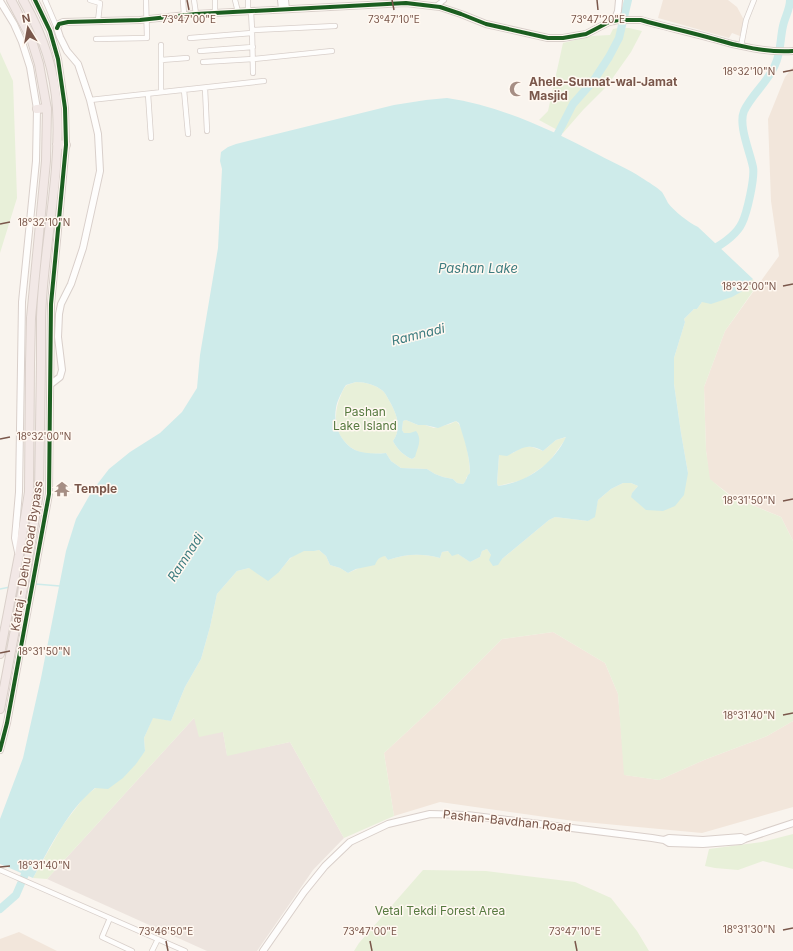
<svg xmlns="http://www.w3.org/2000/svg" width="793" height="951" font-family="Inter,sans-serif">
<rect width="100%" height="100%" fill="#f9f4ee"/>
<path fill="#f2e6db" d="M663,0h65l9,7 7,13 -4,16 -8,-3 -3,5 -71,-20z
M793,67v474l-12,-24 -48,-20 -24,-18 -3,-29 -2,-63 21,-56 54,-75 -8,-55 -3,-82 17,-42z
M553,632l52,31 13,31 7,81 34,5 45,-20 63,-24 26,-15v86l-91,26 -128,-12 -134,-19 -46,14 -10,-63 53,-49 65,-65z
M19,932l38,19h-57v-12z"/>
<path fill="#ede4de" d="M194,718l29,14 4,23 63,-13 54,96 -31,32 -56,81h-50l-160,-72z"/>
<path fill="#e8f0d9" d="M618,28h11l13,3 -11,21 -24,34 -24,24 -20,23 -24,-13 9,-9 15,-68 29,-7 18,-1 3,-6z
M0,52l13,29 4,117 -17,55z
M753,279l3,8 -31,44 -21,56 2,63 4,29 20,17 51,21 12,24v180l-26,15 -63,24 -45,20 -35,-5 -6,-81 -13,-31 -52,-31 -51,7 -65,65 -53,49 10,63 -50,22 -54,-96 -63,14 -4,-24 -24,5 -5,-19 -147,161 -14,-1 30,-53 22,-29 60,-45 -1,-13 9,-21 18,4 14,-34 16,-28 9,-32 7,-33 20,-23 12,-3 30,4c7,-9 13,-18 24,-21 5,-1 11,0 16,-1l7,6 4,9 10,3 8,5 29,-13 3,-4h5l3,4c18,-6 33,-7 52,-2l2,-6c12,-3 19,4 28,10l10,-5 2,-6 5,-2 4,6 11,4 47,-39 6,-3 33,4 6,-4 4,-17 13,-11 12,-6h8l7,3 -6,7 56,-20 -7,-40 -7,-49v-26l11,-36 -1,-3 10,-10h3l5,-7h5l34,-10 9,-8v-3z
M356,382c9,0 20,3 27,9 3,3 5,8 7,11 7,13 12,26 3,39 4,8 11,15 19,18l3,-2 -5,-24h-6l-2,-3 1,-9 3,-1 12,5h7l9,3 16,-4 6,-3c9,6 14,42 14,52l-4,5v3l-3,3 -6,-1 -4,-4 -10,-2 -8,-3 -8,-5 -26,-1 -10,-7 -5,-8c-10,1 -22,2 -31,-3 -21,-12 -23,-35 -14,-55 1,-3 3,-8 6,-10 3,-1 6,-2 9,-3z
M567,437l-18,25 -5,4 -21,14 -25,6 -1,-3 2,-28 14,-2 9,-6h10l11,4 13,-11z
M793,834v35l-30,-8 -25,9 -23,-2 -10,-2 4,-17 53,-7z
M423,870l63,1 89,11 36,16 26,33 12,20h-295l5,-8z"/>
<path fill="#ceebea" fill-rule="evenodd" d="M447,98c54,8 104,32 152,57 15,8 30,14 43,23 6,4 15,9 20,14 2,3 4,7 6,11 7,9 20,19 30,24l55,52 -3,2v3l-9,8 -9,5 -21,7 -9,-2 -5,7h-3l-10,10 1,3 -11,36v26l7,49 7,40 -4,22 -9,11 -12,5 -17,-1 -15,-13 1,-4 6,-7 -7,-3h-8l-12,6 -13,11 -3,17 -7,4 -33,-4 -6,3 -47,39 -4,6 -5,1 -4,-6 2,-5 -4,-6 -5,2 -2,6 -10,5 -12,-8 -6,2 -4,-5 -6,1 -2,6c-19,-5 -34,-4 -52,2l-3,-4c-6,1 -8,4 -10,9l-19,4 -8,4 -8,-5 -10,-3 -4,-9 -7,-6 -5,1h-10l-14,7 -11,14 -11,9 -19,-13 -12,3 -20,23 -7,33 -9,32 -16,28 -14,34 -18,-3 -9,20 1,13 -9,13 -13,14 -15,11 -13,-1c-28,23 -44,58 -62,90l-33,-14v-45l23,-61 18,-80 25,-127 10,-32 16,-28 17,-22 21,-17 30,-19 22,-21 15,-24 3,-33 18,-107 4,-79 -2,-8 1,-9 7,-5 8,-3 158,-39 32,-5zM356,382c9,0 20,3 27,9 3,3 5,8 7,11 7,13 12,26 3,39 4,8 11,15 19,18l3,-2c2,-9 8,-17 1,-26l-6,2h-6l-2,-3 1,-9 3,-1 12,5h7l13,3 18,-7 3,2c5,16 11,33 11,50 -4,3 -3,8 -7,11l-6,-1 -4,-4 -10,-2 -8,-3 -8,-5 -26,-1 -10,-7 -5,-8c-10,1 -21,1 -31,-3 -15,-8 -22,-26 -19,-42 1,-7 5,-14 8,-20l2,-3zM566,437c-13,27 -38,45 -68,49l-1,-3 2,-28 8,1c14,-7 20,-14 36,-5l13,-11z"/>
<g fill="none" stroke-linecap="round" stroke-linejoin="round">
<path stroke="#ceebea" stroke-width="1.5" d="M35,584l25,2
M0,589l10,-2"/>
<path stroke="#ceebea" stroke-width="8" d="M553,143l20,-39 21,-24 15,-23 10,-19 9,-38
M710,251c11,-6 26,-15 32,-28 5,-10 13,-45 11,-56 -3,-15 -15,-42 -9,-56 8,-17 24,-29 31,-46 6,-12 5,-26 8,-39 2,-9 7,-17 7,-26
M0,909l16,-14 13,-30"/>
<defs>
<path id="street" d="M45,0l12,28
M90,0l10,3 -2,18
M183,0l1,15
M194,0l2,14
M215,0v13
M235,0l3,12
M248,0v11
M436,6l8,-6
M251,11l1,19 83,-4
M252,30l1,43
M190,38l62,-5
M96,39l51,-1 -1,-38
M741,46l5,-26 8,-20
M200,51l53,-4
M161,60l26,-2
M203,62l50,-3 79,-8
M205,88l2,43
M184,90l4,44
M161,92v-47
M148,94l3,44
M90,100l174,-19
M0,870l185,81
M110,918l-8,19 30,14
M152,951l6,-12"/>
<path id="secondary" d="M281,0l1,9
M285,0l1,9
M0,1l14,23 8,18 8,25 7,42 -1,52 -14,141 -3,190 -4,46 3,14
M614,21l4,-10 1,-11
M51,384l9,-7 2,-7 -4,-33 1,-23 2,-10 10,-20 12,-36 17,-77 -2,-37 -8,-34 -12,-36 -11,-13 -7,-14 -3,-9 2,-4 4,-2 77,-2 56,-6 210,-11 34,4 21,7 25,10 62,14h15l23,-4 23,-12 9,-2h23c24,7 49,12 73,19 22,7 56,14 79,12
M0,750l7,-27 42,-229 2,-190 15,-159 -1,-37 -7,-49 -8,-28 -15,-31
M664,840l5,-2 34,2 38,-3 4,2
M263,951l41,-59 21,-26 25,-24 38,-18 42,-10 37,1 185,23 12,2 5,3 34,1 38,-3 4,-2 48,-16"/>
<path id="highway" d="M11,0l20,38 8,26 8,45 -1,52 -15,157
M23,0c19,33 32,71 34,109 4,70 -14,139 -16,209
M37,109l10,-1
M57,144l9,1
M0,654l19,-99 10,-63 1,-129
M0,709l27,-143 12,-73 2,-130"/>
</defs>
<use href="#street" stroke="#d8cfca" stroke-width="6"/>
<use href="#secondary" stroke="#d9cfca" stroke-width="8"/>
<use href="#highway" stroke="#dad0ca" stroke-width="10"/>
<use href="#street" stroke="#fefdfc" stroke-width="4.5"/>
<use href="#secondary" stroke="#fefdfc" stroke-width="6"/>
<use href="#highway" stroke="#f2e8e6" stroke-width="8"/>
<defs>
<path id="highway-bridge" d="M30,363l1,-45
M41,363v-45"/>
</defs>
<use href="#highway-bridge" stroke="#dad0ca" stroke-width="10" stroke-linecap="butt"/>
<use href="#highway-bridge" stroke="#f2e8e6" stroke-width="8"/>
<defs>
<path id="cycleway" d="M57,28l2,-4 9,-2 72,-2 56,-6 210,-11 34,4 21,7 25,10 62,14h15l23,-4 23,-12 9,-2h23c24,7 49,12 73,19 22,7 56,14 79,12
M0,750l7,-27 42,-229 2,-190 15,-159 -1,-37 -7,-49 -8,-28 -15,-31"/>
</defs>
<use href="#cycleway" stroke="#fff8f1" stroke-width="6"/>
<use href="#cycleway" stroke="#1b5e20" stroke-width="4"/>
</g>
<path fill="none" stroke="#7a574b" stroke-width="1.5" d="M187,0l2,10M392,0l2,10M597,0l1,10M783,72l10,-2M0,224l10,-2M783,286l10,-2M0,439l10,-2M783,501l10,-2M0,653l10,-2M783,715l10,-2M0,867l10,-1M783,930l10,-2M166,941l2,10M370,941l2,10M575,941l2,10"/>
<defs>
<symbol id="mosque-bare" viewBox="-9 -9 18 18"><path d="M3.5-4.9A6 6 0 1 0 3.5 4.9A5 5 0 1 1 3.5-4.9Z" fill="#a68e84" stroke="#fff8f1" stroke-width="2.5" paint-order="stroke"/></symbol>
<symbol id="temple-bare" viewBox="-9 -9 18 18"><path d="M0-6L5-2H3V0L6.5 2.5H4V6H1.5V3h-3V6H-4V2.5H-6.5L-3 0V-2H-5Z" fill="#a68e84" stroke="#fff8f1" stroke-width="2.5" paint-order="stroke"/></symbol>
</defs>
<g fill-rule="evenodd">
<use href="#mosque-bare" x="506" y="78" width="22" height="22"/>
<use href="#temple-bare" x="51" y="478" width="22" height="22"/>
</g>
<g text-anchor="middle" stroke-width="3" stroke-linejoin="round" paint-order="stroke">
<g font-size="12" font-weight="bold" fill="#7a574b" stroke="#fff8f1" text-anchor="start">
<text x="529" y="86">Ahele-Sunnat-wal-Jamat<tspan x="529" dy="14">Masjid</tspan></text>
<text x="74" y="493">Temple</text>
</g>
<g font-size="12" fill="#577a40" stroke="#fff8f1">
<text x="365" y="416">Pashan<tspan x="365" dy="14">Lake Island</tspan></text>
<text x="440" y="915">Vetal Tekdi Forest Area</text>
</g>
<g font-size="12" fill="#7a574b" stroke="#fff8f1">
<text transform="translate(27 556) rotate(-81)" y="4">Katraj - Dehu Road Bypass</text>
<text transform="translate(507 821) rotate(6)" y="4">Pashan-Bavdhan Road</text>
</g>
<g font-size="13" font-style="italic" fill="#3d7c7f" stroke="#fff8f1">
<text x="478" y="273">Pashan Lake</text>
<text transform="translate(418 334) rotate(-14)" y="5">Ramnadi</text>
<text transform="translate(185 557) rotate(-57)" y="5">Ramnadi</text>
</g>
</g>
<g font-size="10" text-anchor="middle" fill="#7a574b" stroke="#fff8f1" stroke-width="3" stroke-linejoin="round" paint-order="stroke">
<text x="189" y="23">73°47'00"E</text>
<text x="394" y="23">73°47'10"E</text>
<text x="598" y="23">73°47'20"E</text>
<text x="749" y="75">18°32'10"N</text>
<text x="44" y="226">18°32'10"N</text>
<text x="749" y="290">18°32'00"N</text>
<text x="44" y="440">18°32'00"N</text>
<text x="749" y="504">18°31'50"N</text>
<text x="44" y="655">18°31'50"N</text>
<text x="749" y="719">18°31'40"N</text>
<text x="44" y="869">18°31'40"N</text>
<text x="749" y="933">18°31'30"N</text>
<text x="166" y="935">73°46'50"E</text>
<text x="370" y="935">73°47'00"E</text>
<text x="575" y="935">73°47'10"E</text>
</g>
<g transform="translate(28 28) rotate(349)" stroke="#fff8f1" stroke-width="3" paint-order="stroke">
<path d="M0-3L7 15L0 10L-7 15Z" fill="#7a574b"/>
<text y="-6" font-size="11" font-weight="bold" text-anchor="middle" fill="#7a574b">N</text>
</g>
</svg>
